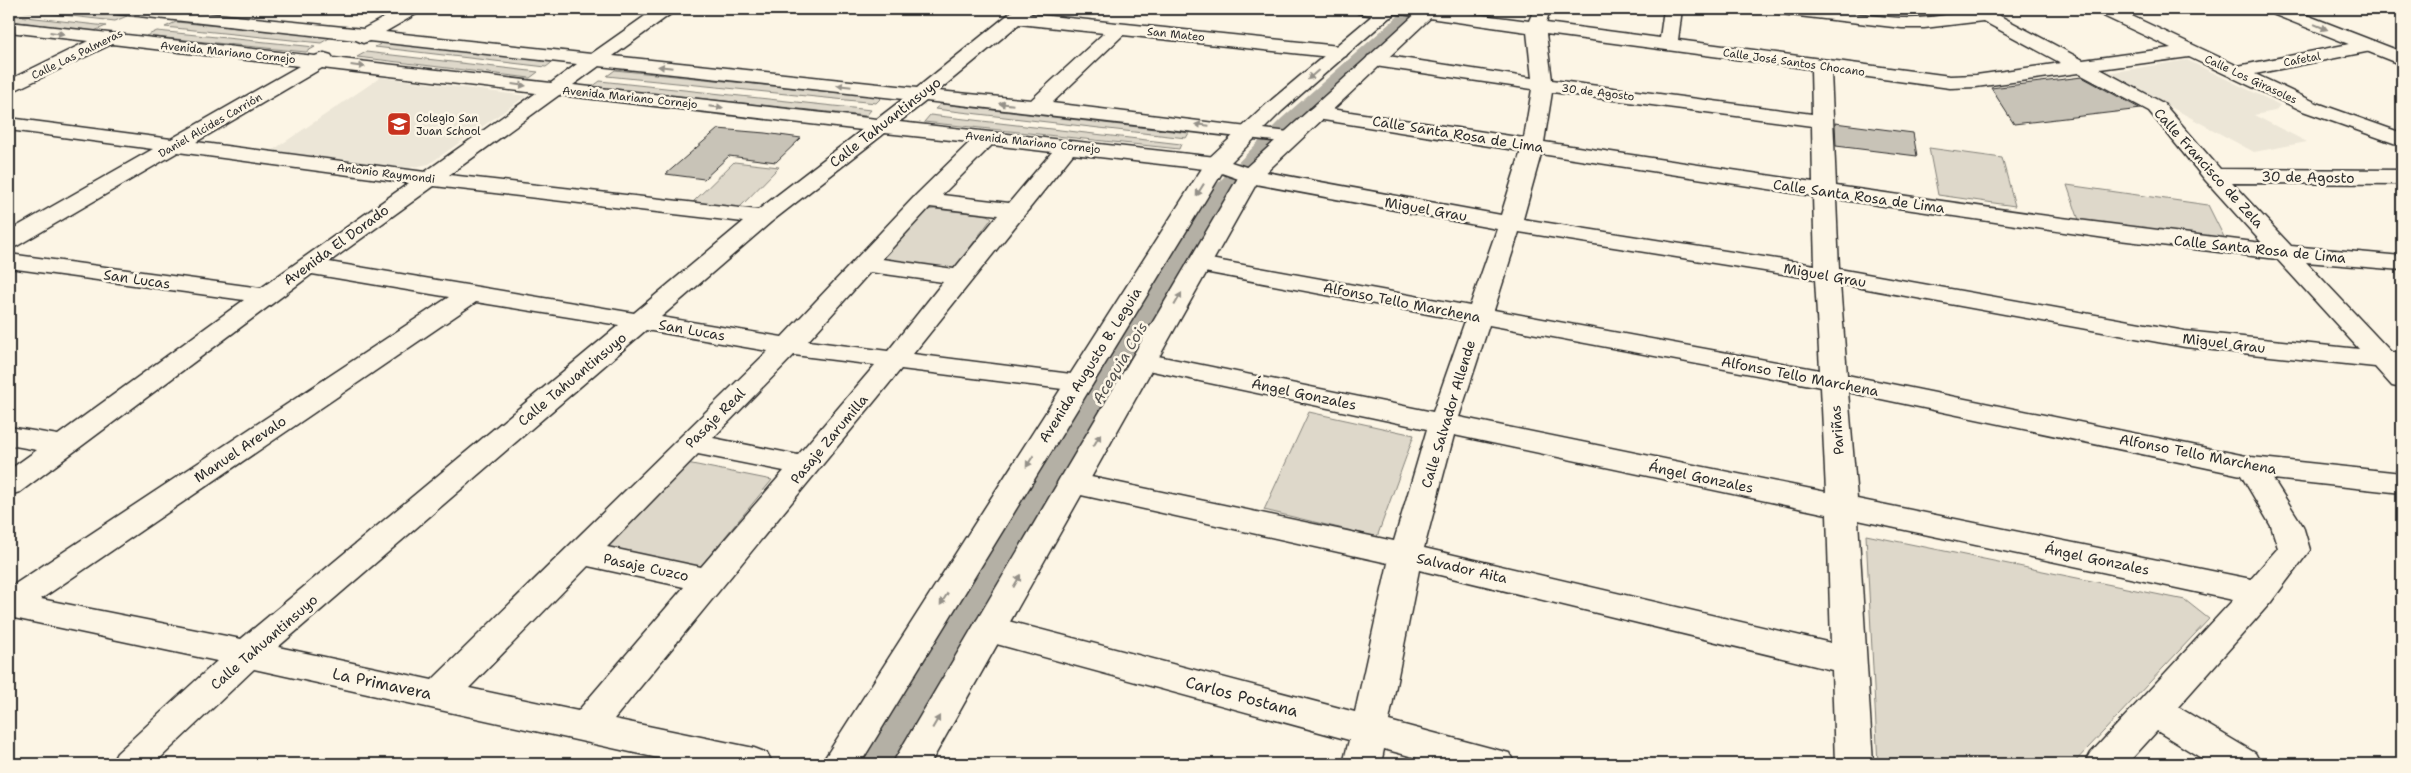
<svg xmlns="http://www.w3.org/2000/svg" width="2411" height="773" font-family="'Shantell Sans',sans-serif">
<rect width="100%" height="100%" fill="#fcf5e5"/>
<filter id="ink" filterUnits="userSpaceOnUse"><feTurbulence type="fractalNoise" baseFrequency=".02" numOctaves="2"/><feDisplacementMap in="SourceGraphic" scale="10" xChannelSelector="R" yChannelSelector="G"/><feConvolveMatrix kernelMatrix="1 2 1 2 8 2 1 2 1" color-interpolation-filters="sRGB"/></filter>
<g filter="url(#ink)">
<path fill="#ece6d7" d="M2187,60l93,45 -5,6 -21,4 53,27 -53,10 -146,-79z
M381,77l145,19 -97,68 -21,4 -138,-16z"/>
<path fill="#ded8ca" stroke="#84827a" d="M9,9h57l61,7 -12,5z
M9,15l97,11 -12,5 -85,-10z
M176,22l155,15 -10,6 -156,-16z
M157,31l158,16 -9,5 -160,-16z
M384,42l170,19 -8,6 -171,-20z
M366,52l172,20 -8,6 -173,-21z
M615,70l267,27 -6,6 -269,-27z
M600,81l271,29 -5,6 -274,-29z
M941,104l248,29 -3,5 -251,-29z
M930,115l251,29 -2,5 -255,-27z
M1929,148l73,10 13,48 -77,-11z
M734,162l45,5 -40,41 -46,-6z
M2067,185l141,20 18,36 -147,-21z
M935,209l53,6 4,3 -39,52 -75,-9 48,-51z
M1309,412l105,23 -37,102 -113,-27z
M687,463l85,17 -76,92 -92,-22z
M1866,535l319,65 24,19 -136,145h-195z"/>
<g fill="none" stroke-linecap="round" stroke-linejoin="round">
<path fill="#b4b0a5" fill-rule="evenodd" d="M1406,9h20l-129,120 -66,68 -331,567h-39l352,-576 68,-69z"/>
</g>
<path fill="#c8c3b7" stroke="#2b2b2b" d="M2082,77l59,32 -127,15 -23,-36z
M1835,123l78,10 4,23 -81,-10z
M718,129l47,4 36,5 -25,24 -47,-6 -25,23 -38,-5z"/>
<g fill="none" stroke-linecap="round" stroke-linejoin="round">
<defs>
<path id="minor" d="M111,9h56l196,20 37,-20h21l-3,4 -33,19 206,22 64,-45h20l-3,4 -59,43 304,32 98,-79h20l-5,5 309,32 7,2 2,4 -2,4 -7,2 -216,-23 -71,68 245,30 3,4 -3,4 -7,2 -364,-42 -27,21 317,35 39,13 246,45 20,-64 -204,-32 -7,-2 -3,-4 3,-4 7,-2 207,31 8,-49 -157,-23 -7,-2 -2,-4 2,-4 7,-2 157,24 -5,-46 -133,-19 -3,4 -6,1 -27,-5 -3,-4h81l93,12 5,-12h16l-4,14 114,15 4,-29h18l-4,31 272,36 26,-1 85,-12 -78,-42 -59,7h-22l-121,-14 -6,-1 -3,-4c44,-3 87,6 130,9 22,1 44,-3 65,-6l-2,-3h22l96,51 88,-12 -74,-35 -3,-4h23l121,57 131,-26 7,2 2,4 -2,4 -121,24 62,29 85,30v13l-99,-35 -114,-54 -89,12 63,34 57,66 182,1v14l-170,-1 59,63 111,10v14l-96,-8 85,90 11,1v35l-10,-2 -17,-19 -190,-20 -345,-63 7,91 404,82 151,16v20l-129,-14 30,47 7,24 -39,52 -93,105 77,46 6,11h-50l-54,-33 -30,33h-42l6,-11 142,-153 -375,-80 15,244h-38l-3,-94 -413,-100 -30,151 120,32 6,11h-76l-55,-15 -3,15h-38l6,-24 -360,-98 -12,-4 -5,-9 5,-9 12,-4 366,96 33,-149 -316,-70 -11,-3 -4,-7 4,-7 11,-3 322,68 33,-112 -284,-60 -9,-2 -4,-6 4,-6 9,-2 290,59 32,-91 -266,-50 -9,-2 -3,-5 3,-5 9,-2 271,49 27,-77 -247,-46 -37,-13 -140,-16 -160,200 166,21 10,2 4,6 -4,6 -10,2 -178,-22 -287,350 140,29 13,5 6,11h-88l-431,-95 -100,95h-43l6,-11 100,-92 -208,-44v-29l440,-291 -137,-23 -292,218 -11,3v-25l28,-20 -28,-5v-18l49,8 186,-135 -235,-32v-14l252,34 148,-105 -231,-31 -161,94 -8,2v-17l144,-82 -144,-19v-12l162,21 128,-73 -187,-22 -103,49v-13l79,-39 -79,-9v-10l306,34 9,-3 7,2 2,3 218,25 26,-19 -208,-23 -6,2 -7,-3 -236,-26 -6,-1zM1019,24l85,9 -73,67 -93,-9zM1546,34l265,35 1,45 -260,-34zM599,66l304,33 -26,20 -304,-34zM322,68l214,25 -111,79 -229,-30zM1831,72l119,16 26,-1 102,-14 71,38 57,70 56,62 -200,-25 -226,-32zM1552,92l260,34 1,56 -269,-40zM559,95l303,35 -104,80 -309,-35zM885,133l85,9 -54,53 -134,142 -121,-20 110,-95zM992,145l60,7 -43,51 -67,-8zM1541,154l272,42 2,69 -292,-46zM434,186l309,36 -109,91 -305,-51zM1836,199l283,41 158,19 82,90 -174,-18 -346,-62zM930,207l68,8 -44,54 -72,-10zM1519,232l296,47 5,91 -326,-60zM870,272l73,10 -55,69 -80,-10zM476,302l143,23 -378,314 -200,-40zM1489,325l332,62 5,105 -367,-75zM646,330l122,21 -336,329 -154,-33zM794,355l81,10 -77,90 -85,-17zM1848,392l393,83 30,51 7,22 -27,31 -394,-80zM1454,435l373,79 4,129 -407,-95zM698,454l86,17 -83,96 -94,-20zM588,566l96,21 -106,124 -109,-23z"/>
<path id="major" d="M1380,9h19l-117,102 -57,57 -365,596h-39l387,-605 60,-56z
M1421,9h19l-181,170 -329,585h-38l350,-593z
M2267,9h24l111,43v13l-132,-52z"/>
</defs>
<use href="#minor" stroke="#2b2b2b" stroke-width="3"/>
<use href="#major" stroke="#2b2b2b" stroke-width="3"/>
<use href="#minor" fill="#fcf5e5" fill-rule="evenodd"/>
<use href="#major" fill="#fcf5e5" fill-rule="evenodd"/>
</g>
<defs><path id="oneway-solid" d="M-6-.8H1V-3.2L6.5 0L1 3.2V.8H-6Z" transform="scale(1.25)"/></defs>
<g fill="#949088">
<use href="#oneway-solid" transform="translate(2321 27) rotate(22)"/>
<use href="#oneway-solid" transform="translate(57 33) rotate(7)"/>
<use href="#oneway-solid" transform="translate(358 66) rotate(7)"/>
<use href="#oneway-solid" transform="translate(665 67) rotate(-174)"/>
<use href="#oneway-solid" transform="translate(1313 75) rotate(139)"/>
<use href="#oneway-solid" transform="translate(519 85) rotate(7)"/>
<use href="#oneway-solid" transform="translate(844 86) rotate(-174)"/>
<use href="#oneway-solid" transform="translate(1006 104) rotate(-174)"/>
<use href="#oneway-solid" transform="translate(716 107) rotate(6)"/>
<use href="#oneway-solid" transform="translate(1202 125) rotate(-174)"/>
<use href="#oneway-solid" transform="translate(1200 190) rotate(122)"/>
<use href="#oneway-solid" transform="translate(1178 299) rotate(-60)"/>
<use href="#oneway-solid" transform="translate(1097 440) rotate(-60)"/>
<use href="#oneway-solid" transform="translate(1030 461) rotate(122)"/>
<use href="#oneway-solid" transform="translate(1017 581) rotate(-60)"/>
<use href="#oneway-solid" transform="translate(944 599) rotate(122)"/>
<use href="#oneway-solid" transform="translate(936 722) rotate(-60)"/>
</g>
</g>
<defs>
<symbol id="school-square" viewBox="-11 -11 22 22"><rect x="-9" y="-9" width="18" height="18" rx="4" fill="#c8321e" stroke="#fcf5e5"/><path d="M0-5L7-2L0 1L-7-2ZM-4 1L0 2.5L4 1V4Q0 6-4 4Z" fill="#fff"/></symbol>
</defs>
<g fill-rule="evenodd">
<use href="#school-square" x="385" y="110" width="28" height="28"/>
</g>
<g text-anchor="middle" stroke-width="5" stroke-linejoin="round" paint-order="stroke">
<g font-size="11" fill="#2b2b2b" stroke="#fcf5e5">
<text transform="translate(1176 34) rotate(6)" y="4">San Mateo</text>
<text transform="translate(228 52) rotate(6)" y="4">Avenida Mariano Cornejo</text>
<text transform="translate(77 54) rotate(-26)" y="4">Calle Las Palmeras</text>
<text transform="translate(2302 59) rotate(-11)" y="4">Cafetal</text>
<text transform="translate(1794 62) rotate(8)" y="4">Calle José Santos Chocano</text>
<text transform="translate(2251 79) rotate(25)" y="4">Calle Los Girasoles</text>
<text transform="translate(1598 92) rotate(7)" y="4">30 de Agosto</text>
<text transform="translate(630 97) rotate(6)" y="4">Avenida Mariano Cornejo</text>
<text transform="translate(210 125) rotate(-30)" y="4">Daniel Alcides Carrión</text>
<text transform="translate(1033 142) rotate(6)" y="4">Avenida Mariano Cornejo</text>
<text transform="translate(386 173) rotate(7)" y="4">Antonio Raymondi</text>
</g>
<g font-size="11" fill="#2b2b2b" stroke="#fcf5e5" text-anchor="start">
<text x="416" y="122">Colegio San<tspan x="416" dy="13">Juan School</tspan></text>
</g>
<g font-size="14" fill="#2b2b2b" stroke="#fcf5e5">
<text transform="translate(885 122) rotate(-38)" y="5">Calle Tahuantinsuyo</text>
<text transform="translate(1458 134) rotate(9)" y="5">Calle Santa Rosa de Lima</text>
<text transform="translate(2209 168) rotate(48)" y="5">Calle Francisco de Zela</text>
<text transform="translate(2308 177) rotate(1)" y="5">30 de Agosto</text>
<text transform="translate(1859 196) rotate(8)" y="5">Calle Santa Rosa de Lima</text>
<text transform="translate(1426 209) rotate(10)" y="5">Miguel Grau</text>
<text transform="translate(336 245) rotate(-36)" y="5">Avenida El Dorado</text>
<text transform="translate(2260 249) rotate(6)" y="5">Calle Santa Rosa de Lima</text>
<text transform="translate(1825 275) rotate(10)" y="5">Miguel Grau</text>
<text transform="translate(137 279) rotate(8)" y="5">San Lucas</text>
<text transform="translate(1402 302) rotate(11)" y="5">Alfonso Tello Marchena</text>
<text transform="translate(692 330) rotate(10)" y="5">San Lucas</text>
<text transform="translate(2224 343) rotate(7)" y="5">Miguel Grau</text>
<text transform="translate(1090 365) rotate(-58)" y="5">Avenida Augusto B. Leguia</text>
<text transform="translate(1800 376) rotate(11)" y="5">Alfonso Tello Marchena</text>
<text transform="translate(572 379) rotate(-40)" y="5">Calle Tahuantinsuyo</text>
<text transform="translate(1304 394) rotate(12)" y="5">Ángel Gonzales</text>
<text transform="translate(1448 414) rotate(-73)" y="5">Calle Salvador Allende</text>
<text transform="translate(715 418) rotate(-45)" y="5">Pasaje Real</text>
<text transform="translate(1837 430) rotate(-94)" y="5">Pariñas</text>
<text transform="translate(829 439) rotate(-50)" y="5">Pasaje Zarumilla</text>
<text transform="translate(240 449) rotate(-34)" y="5">Manuel Arevalo</text>
<text transform="translate(2198 454) rotate(11)" y="5">Alfonso Tello Marchena</text>
<text transform="translate(1701 477) rotate(12)" y="5">Ángel Gonzales</text>
<text transform="translate(2097 559) rotate(12)" y="5">Ángel Gonzales</text>
<text transform="translate(646 567) rotate(12)" y="5">Pasaje Cuzco</text>
<text transform="translate(1462 568) rotate(13)" y="5">Salvador Aita</text>
<text transform="translate(264 642) rotate(-41)" y="5">Calle Tahuantinsuyo</text>
</g>
<g font-size="15" font-style="italic" fill="#545350" stroke="#fcf5e5">
<text transform="translate(1120 363) rotate(-59)" y="5">Acequia Cois</text>
</g>
<g font-size="16" fill="#2b2b2b" stroke="#fcf5e5">
<text transform="translate(382 683) rotate(12)" y="6">La Primavera</text>
<text transform="translate(1242 696) rotate(15)" y="6">Carlos Postana</text>
</g>
</g>
<rect width="2411" height="773" fill="none" stroke="#fcf5e5" stroke-width="30"/>
<rect x="15" y="15" width="2381" height="743" fill="none" stroke="#2b2b2b" stroke-width="2" filter="url(#ink)"/>
</svg>
